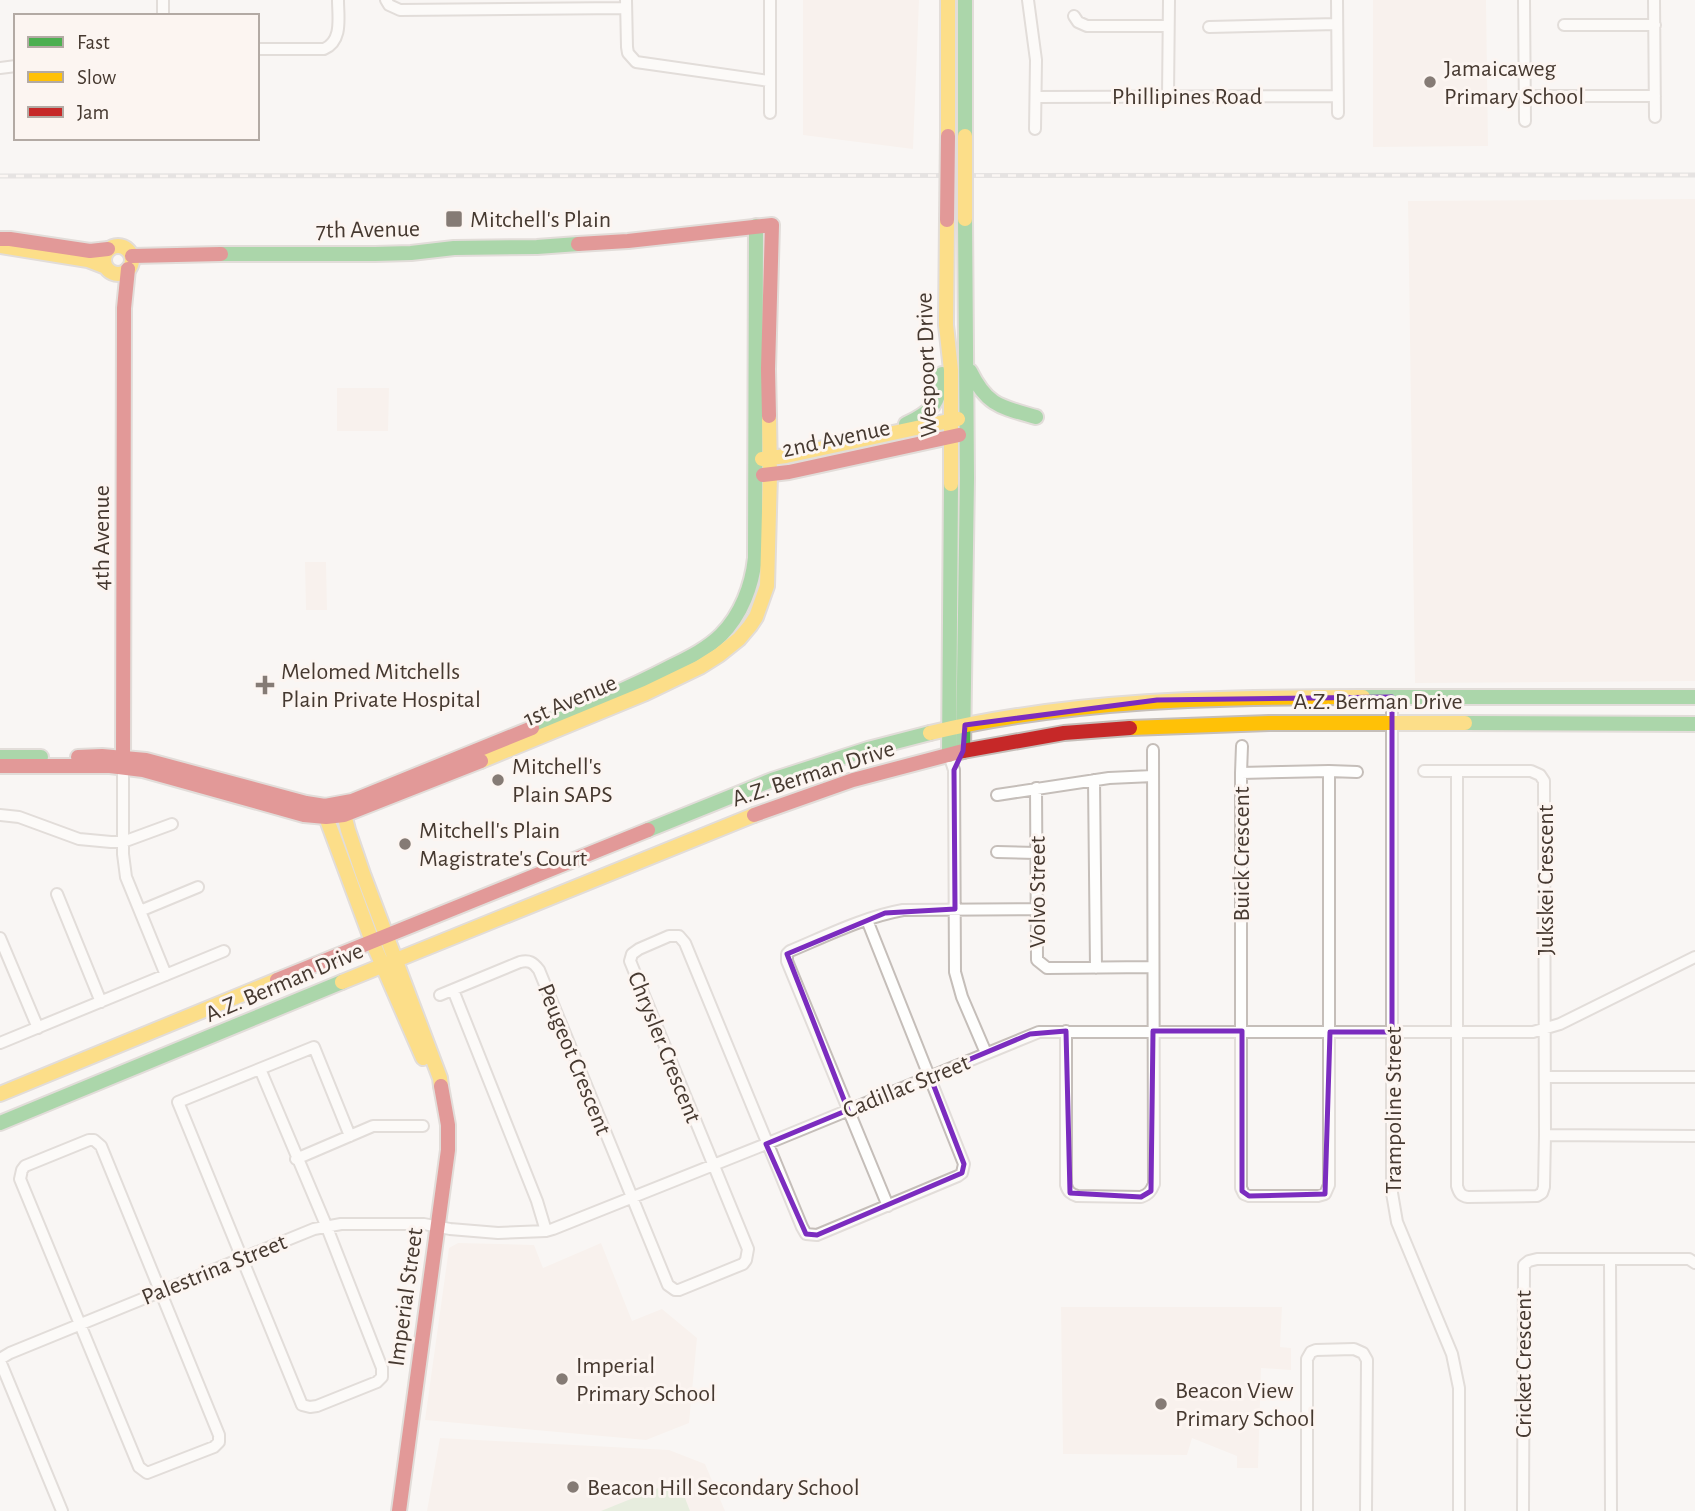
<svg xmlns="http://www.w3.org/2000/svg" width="1695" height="1511" font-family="'Alegreya Sans',sans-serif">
<rect width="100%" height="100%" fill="#f9f6f4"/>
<path fill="#f6ece4" d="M803,0h116l-6,149 -110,-14z
M1373,0h113l2,146 -115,1z
M1695,199v482l-280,2 -7,-482z
M337,388h52l-1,43h-51z
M305,562h21l1,48h-21z
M458,1243l76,2 9,23 58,-25 31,78 30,-12 35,29 -8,85 -43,17 -221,-20 24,-172z
M1061,1307h221l-2,40 11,1v22l-30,-2 -3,100h-21v-12l-45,-18 -5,17 -124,-1z
M440,1438l229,12 36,14 20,47h-298z"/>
<path fill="#d0e2c4" d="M678,1480l12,31h-89z"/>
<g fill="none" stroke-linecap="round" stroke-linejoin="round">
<defs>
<path id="street" d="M386,0l3,5 11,5 226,-2
M626,0l1,47 1,6 8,9 133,19
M1028,0l8,60 -1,69
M1337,0l1,113
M1524,0l1,121
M1654,0l1,117
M163,16v-16
M1074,16l4,6 9,4h81
M1564,25h91
M1209,27l128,-3
M257,49h67c19,-8 14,-32 14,-49
M0,68l16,-2
M1168,96l1,-96
M1525,96h130
M1036,97l301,-1
M770,113v-113
M1392,697v496l5,29 55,132 7,34v123
M949,755l5,15 1,202 7,25 24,56
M123,768v86l3,23 40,98
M1329,771v414l-4,9 -7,2h-69l-5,-2 -3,-6v-415z
M1329,771l28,1
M1424,771h107l9,4 4,6 1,354 -1,52 -2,6 -5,3 -69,1c-7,-1 -9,-4 -11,-11v-415
M1241,773l1,-27
M1094,780l2,188
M1036,788l1,172 10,8 106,-1
M997,795l112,-17 44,-2
M0,815l19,2 60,22 32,3h12l49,-18
M997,852l39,1
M57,894l44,108
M140,911l58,-24
M0,938l38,90
M453,990l84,211 9,30
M440,995l80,-33c9,-2 13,0 19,8l129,315 7,5h4l64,-26 3,-4 2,-11 -118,-288 2,-7 7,-5 30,-13h10l6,7 117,284 4,7 11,1 141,-59 4,-3 2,-9 -97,-244
M1066,1031v154c2,7 5,9 11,11l64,1c8,-3 10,-6 13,-13l-1,-434
M0,1043l224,-92
M260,1069l66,156 56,143v9l-5,5 -60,24 -7,1 -8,-2 -124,-303 136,-55 36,89
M1545,1077h150
M1545,1135l150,1
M89,1140h5l7,6 118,289v7l-5,5 -67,26 -8,-6 -119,-288 2,-9 3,-4z
M296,1159l77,-33h50
M888,1206l-101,-245v-7l3,-3c36,-15 74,-34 113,-41l133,-1
M1610,1259l1,252
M0,1359l10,-6 304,-124 27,-5h83l26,5 48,4 48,-2 7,-2 213,-85 273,-112h494l27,-8 135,-67
M0,1361l62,150
M1307,1511v-152l4,-7 5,-2 38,-1 9,4 4,7 -1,151
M1523,1511l1,-246 5,-4 8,-2h152l6,4"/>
<path id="fast" d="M965,0v136
M221,254h154l36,-1 43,-5 83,-1 41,-3
M970,371c17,35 31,36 66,46
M906,424c26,-12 34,-21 36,-50
M1363,697h332
M1465,723l230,1
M532,728c47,-19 94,-38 138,-61 18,-9 37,-18 51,-32 20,-20 31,-49 34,-77l1,-332
M963,751l4,-273 -2,-259
M949,755l2,-271
M0,757h41
M648,830l124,-50 96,-31 62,-16
M0,1123l342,-141"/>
<path id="slow" d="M948,0v136
M947,220l-1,105 5,45v114
M104 260a14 14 0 1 1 28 0a14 14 0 1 1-28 0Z
M0,246l88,14 18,7
M762,459l24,-3 172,-37
M1130,728l139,-5h196
M930,733c143,-34 288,-36 433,-36
M481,761l165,-68 54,-26 19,-12 20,-16 11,-13 6,-9 11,-31 3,-112 -1,-58
M342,806l6,24 15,44 77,204 1,8
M325,810l1,7 46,124 51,117
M342,982l412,-167
M0,1094l277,-114"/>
<path id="jam" d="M0,239h10l80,12 18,-2
M578,244l50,-3 144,-16 -4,144 1,47
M132,256l89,-2
M763,475l26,-3 170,-37
M78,757l24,-1 44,4 160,43 19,3 27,-5 180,-73
M0,766h110l33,4 161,45 22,2 18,-2 137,-54
M123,766l1,-458 4,-39
M754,815l99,-35 110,-29 101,-18 66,-5
M277,980l371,-150
M399,1511l49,-361v-25l-7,-39"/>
</defs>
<use href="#street" stroke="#c5beb9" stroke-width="14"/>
<use href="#fast" stroke="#c5beb9" stroke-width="18"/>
<use href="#slow" stroke="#c5beb9" stroke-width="18"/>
<use href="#jam" stroke="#c5beb9" stroke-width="18"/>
<use href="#street" stroke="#fefefd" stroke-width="10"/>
<use href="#fast" stroke="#4caf50" stroke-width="14"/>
<use href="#slow" stroke="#ffc107" stroke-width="14"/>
<use href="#jam" stroke="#c62828" stroke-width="14"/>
<defs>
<path id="rail" d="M0,176l1695,-1"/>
</defs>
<use href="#rail" stroke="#cecdcc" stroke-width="5"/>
<use href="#rail" stroke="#fcf5f1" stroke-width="2.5" stroke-dasharray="8" stroke-linecap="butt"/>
<defs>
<path id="slow-bridge" d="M965,136v83"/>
<path id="jam-bridge" d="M947,220l1,-84"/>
</defs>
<use href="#slow-bridge" stroke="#c5beb9" stroke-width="18" stroke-linecap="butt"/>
<use href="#jam-bridge" stroke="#c5beb9" stroke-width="18" stroke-linecap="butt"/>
<use href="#slow-bridge" stroke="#ffc107" stroke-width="14"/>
<use href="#jam-bridge" stroke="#c62828" stroke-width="14"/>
</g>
<path d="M0 0H1695V1511H0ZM1392,697v335h-62l-5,162 -76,2 -7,-5v-160h-89l-2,160 -10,6 -71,-4 -4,-162 -36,3 -100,42 34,88 -2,9 -145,62 -11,-1 -40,-90 82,-34 -61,-156 98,-41 70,-4 -1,-139 9,-19 2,-26 192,-25z" fill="#f9f6f4" fill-opacity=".55" fill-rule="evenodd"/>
<path fill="none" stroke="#7b2cbf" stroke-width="5" stroke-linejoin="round" d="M1392,697v335h-62l-5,162 -76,2 -7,-5v-160h-89l-2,160 -10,6 -71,-4 -4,-162 -36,3 -100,42 34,88 -2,9 -145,62 -11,-1 -40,-90 82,-34 -61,-156 98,-41 70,-4 -1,-139 9,-19 2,-26 192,-25z"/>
<g fill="#857b75" stroke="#fcf5f1" stroke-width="2.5">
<circle cx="1430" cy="82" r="7"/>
<rect x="445" y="210" width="18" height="18" rx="3.5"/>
<path d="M261.5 674.5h7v7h7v7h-7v7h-7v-7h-7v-7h7z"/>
<circle cx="498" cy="780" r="7"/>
<circle cx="405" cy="844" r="7"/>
<circle cx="562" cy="1379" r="7"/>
<circle cx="1161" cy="1404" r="7"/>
<circle cx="573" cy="1487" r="7"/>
</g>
<g text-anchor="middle" stroke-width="6" stroke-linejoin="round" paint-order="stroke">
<g font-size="24" fill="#463930" stroke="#fcf5f1" text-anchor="start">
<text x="1444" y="76">Jamaicaweg<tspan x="1444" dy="28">Primary School</tspan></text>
<text x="470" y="227">Mitchell's Plain</text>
<text x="281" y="679">Melomed Mitchells<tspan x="281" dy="28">Plain Private Hospital</tspan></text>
<text x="512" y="774">Mitchell's<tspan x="512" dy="28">Plain SAPS</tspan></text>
<text x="419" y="838">Mitchell's Plain<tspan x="419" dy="28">Magistrate's Court</tspan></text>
<text x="576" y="1373">Imperial<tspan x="576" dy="28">Primary School</tspan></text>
<text x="1175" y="1398">Beacon View<tspan x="1175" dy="28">Primary School</tspan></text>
<text x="587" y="1495">Beacon Hill Secondary School</text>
</g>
<g font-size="24" fill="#463930" stroke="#fcf5f1">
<text x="1187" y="104">Phillipines Road</text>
<text transform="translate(368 229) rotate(-1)" y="8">7th Avenue</text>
<text transform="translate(926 365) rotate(-92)" y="8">Wespoort Drive</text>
<text transform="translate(836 438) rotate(-12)" y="8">2nd Avenue</text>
<text transform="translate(101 538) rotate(-90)" y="8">4th Avenue</text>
<text transform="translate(570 700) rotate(-23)" y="8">1st Avenue</text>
<text x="1378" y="709">A.Z. Berman Drive</text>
<text transform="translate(813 773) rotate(-18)" y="8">A.Z. Berman Drive</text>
<text transform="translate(1241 854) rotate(-90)" y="8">Buick Crescent</text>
<text transform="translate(1545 880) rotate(-90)" y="8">Jukskei Crescent</text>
<text transform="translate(1037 892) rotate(-90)" y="8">Volvo Street</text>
<text transform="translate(284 982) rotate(-23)" y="8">A.Z. Berman Drive</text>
<text transform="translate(665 1047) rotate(68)" y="8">Chrysler Crescent</text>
<text transform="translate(575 1059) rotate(68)" y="8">Peugeot Crescent</text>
<text transform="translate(906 1086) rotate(-22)" y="8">Cadillac Street</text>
<text transform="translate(1393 1110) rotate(-90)" y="8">Trampoline Street</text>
<text transform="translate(214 1269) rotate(-22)" y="8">Palestrina Street</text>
<text transform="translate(405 1297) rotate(-82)" y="8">Imperial Street</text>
<text transform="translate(1523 1364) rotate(-90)" y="8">Cricket Crescent</text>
</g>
</g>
<rect x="14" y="14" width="245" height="126" fill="#fcf5f1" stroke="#b3aaa4" stroke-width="2"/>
<rect x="28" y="37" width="35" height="10" fill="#4caf50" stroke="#b3aaa4" stroke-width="2"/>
<text x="77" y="49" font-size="21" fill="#463930">Fast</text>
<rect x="28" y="72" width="35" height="10" fill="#ffc107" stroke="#b3aaa4" stroke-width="2"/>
<text x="77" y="84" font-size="21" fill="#463930">Slow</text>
<rect x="28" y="107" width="35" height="10" fill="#c62828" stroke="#b3aaa4" stroke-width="2"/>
<text x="77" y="119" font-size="21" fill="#463930">Jam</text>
</svg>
